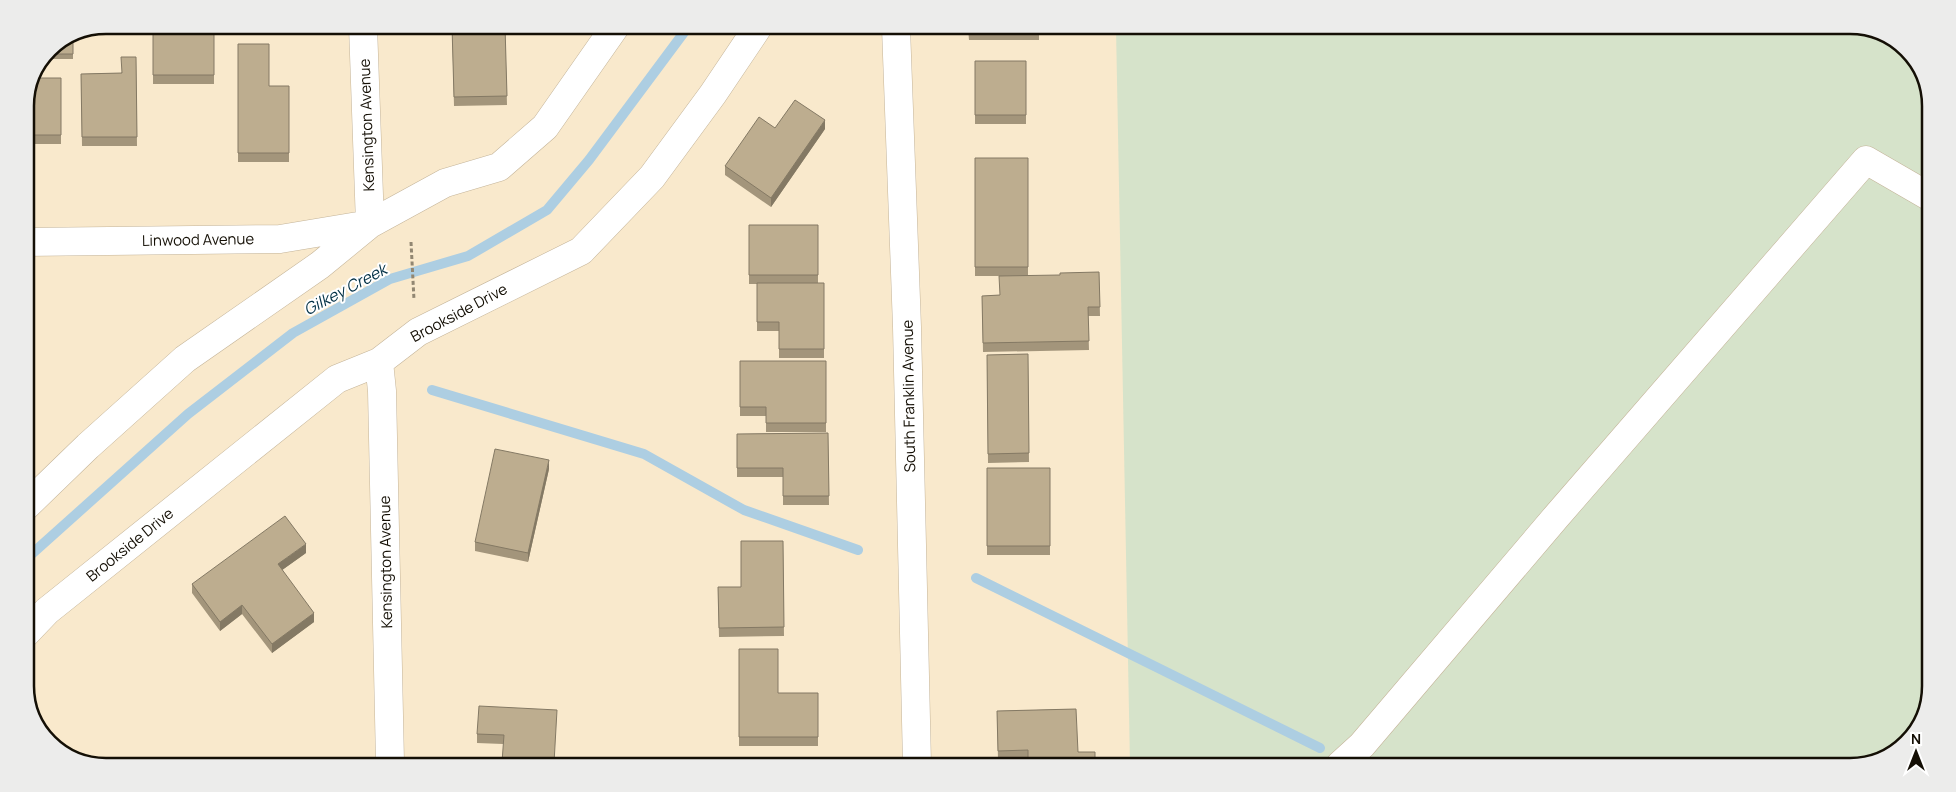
<svg xmlns="http://www.w3.org/2000/svg" width="1956" height="792" font-family="Manrope,sans-serif">
<rect width="100%" height="100%" fill="#f9e9cc"/>
<path fill="#d6e3ca" d="M1116,28l765,3 33,26 17,44 -6,616 -30,36 -45,14 -720,-2z"/>
<g fill="none" stroke-linecap="round" stroke-linejoin="round">
<path stroke="#adcee2" stroke-width="10" d="M432,390l212,64 100,56 114,40
M25,560l163,-146 105,-81 97,-54 78,-23 79,-46 42,-50 99,-133
M976,578l344,170"/>
<defs>
<path id="minor" d="M896,28l11,299 10,437
M25,242l255,-3 90,-15 -7,-198
M379,362l3,29 8,371
M25,507l63,-61 97,-87 135,-94 50,-41 75,-41 54,-16 46,-40 70,-100
M25,634l22,-23 290,-232 42,-17 39,-30 163,-81 71,-74 61,-83 45,-67
M1340,765l22,-20 194,-228 310,-357 64,37"/>
</defs>
<use href="#minor" stroke="#c4b499" stroke-width="29"/>
<path stroke="#928772" stroke-width="3" stroke-dasharray="4 2.5" stroke-linecap="butt" d="M411,242l3,58"/>
<use href="#minor" stroke="#fff" stroke-width="28"/>
</g>
<path fill="#a3957b" d="M219,25l61,1h-61z
M452,26h53l2,79 -53,1z
M153,27h61v57h-61z
M968,28h71v12h-70z
M73,39v20h-29l5,-10z
M238,44l31,42h20v76h-51z
M136,57l1,89h-55l-1,-72 40,-1z
M975,61h51v63h-51z
M61,78v66h-36v-43z
M825,129l-54,78 -46,-32v-9z
M975,158h53v118h-53z
M749,225h69v58h6v75h-45v-27h-22v-47h-8z
M1099,272l1,44h-12l1,34 -106,2 -1,-56 18,-1 60,-20z
M1028,354l1,108 -41,1 -1,-108z
M740,361h86v71h-60v-16h-26z
M828,433l1,72h-46v-28h-46v-43z
M987,468h63v87h-63z
M549,469l-21,93 -53,-11v-9z
M783,541l1,95 -65,1 -1,-50h23z
M306,553l-24,17 32,52 -42,31 -30,-39 -22,17 -28,-38v-9z
M739,649l39,44h40v53h-79z
M1076,709l-48,50 -30,1 -1,-49z
M557,719l-54,25 -26,-1v-9z"/>
<path fill="#847964" d="M825,120v9l-54,78v-9z
M549,460v9l-21,93v-9z
M306,544v9l-28,20v-9z
M242,605v9l-22,17v-9z
M314,613v9l-42,31v-9z"/>
<path fill="#bdad8f" stroke="#847964" d="M452,26h53l2,70 -53,1z
M153,27h61v48h-61z
M969,28h70v3h-70z
M73,39v15h-27l3,-5z
M238,44h31v42h20v67h-51z
M121,57h15l1,80h-55l-1,-63 41,-1z
M975,61h51v54h-51z
M36,78h25v57h-36v-34z
M795,100l30,20 -54,78 -46,-32 34,-49 16,11z
M975,158h53v109h-53z
M749,225h69v50h-69z
M1099,272l1,35h-12l1,34 -106,2 -1,-47 18,-1 -1,-19 61,-1v-2z
M757,283h67v66h-45v-27h-22z
M1028,354l1,99 -41,1 -1,-99z
M740,361h86v62h-60v-16h-26z
M828,433l1,63h-46v-28h-46v-34z
M495,449l54,11 -21,93 -53,-11z
M987,468h63v78h-63z
M285,516l21,28 -28,20 36,49 -42,31 -30,-39 -22,17 -28,-38z
M741,541h42l1,86 -65,1 -1,-41h23z
M739,649h39v44h40v44h-79z
M479,706l78,4 -3,53 -52,-1 2,-27 -27,-1z
M1076,709l2,43h17v12h-67v-14l-30,1 -1,-40z"/>
<g text-anchor="middle" stroke-width="4" stroke-linejoin="round" paint-order="stroke">
<g font-size="15" fill="#140f05" stroke="#fff">
<text transform="translate(367 125) rotate(-92)" y="5">Kensington Avenue</text>
<text transform="translate(198 240) rotate(-1)" y="5">Linwood Avenue</text>
<text transform="translate(459 313) rotate(-28)" y="5">Brookside Drive</text>
<text transform="translate(909 396) rotate(-91)" y="5">South Franklin Avenue</text>
<text transform="translate(130 545) rotate(-39)" y="5">Brookside Drive</text>
<text transform="translate(386 562) rotate(-91)" y="5">Kensington Avenue</text>
</g>
<g font-size="16" font-style="italic" fill="#023045" stroke="#fff">
<text transform="translate(345 289) rotate(-28)" y="6">Gilkey Creek</text>
</g>
</g>
<path d="M0 0H1956V792H0ZM106 34H1850A72 72 0 0 1 1922 106V686A72 72 0 0 1 1850 758H106A72 72 0 0 1 34 686V106A72 72 0 0 1 106 34Z" fill="#ececeb" fill-rule="evenodd"/>
<path fill="none" stroke="#140f05" stroke-width="2.5" d="M106 34H1850A72 72 0 0 1 1922 106V686A72 72 0 0 1 1850 758H106A72 72 0 0 1 34 686V106A72 72 0 0 1 106 34Z"/>
<g transform="translate(1916 752)" stroke="#ffffff" stroke-width="4" paint-order="stroke">
<path d="M0-4L9 19L0 12L-9 19Z" fill="#140f05"/>
<text y="-8" font-size="14" font-weight="bold" text-anchor="middle" fill="#140f05">N</text>
</g>
</svg>
